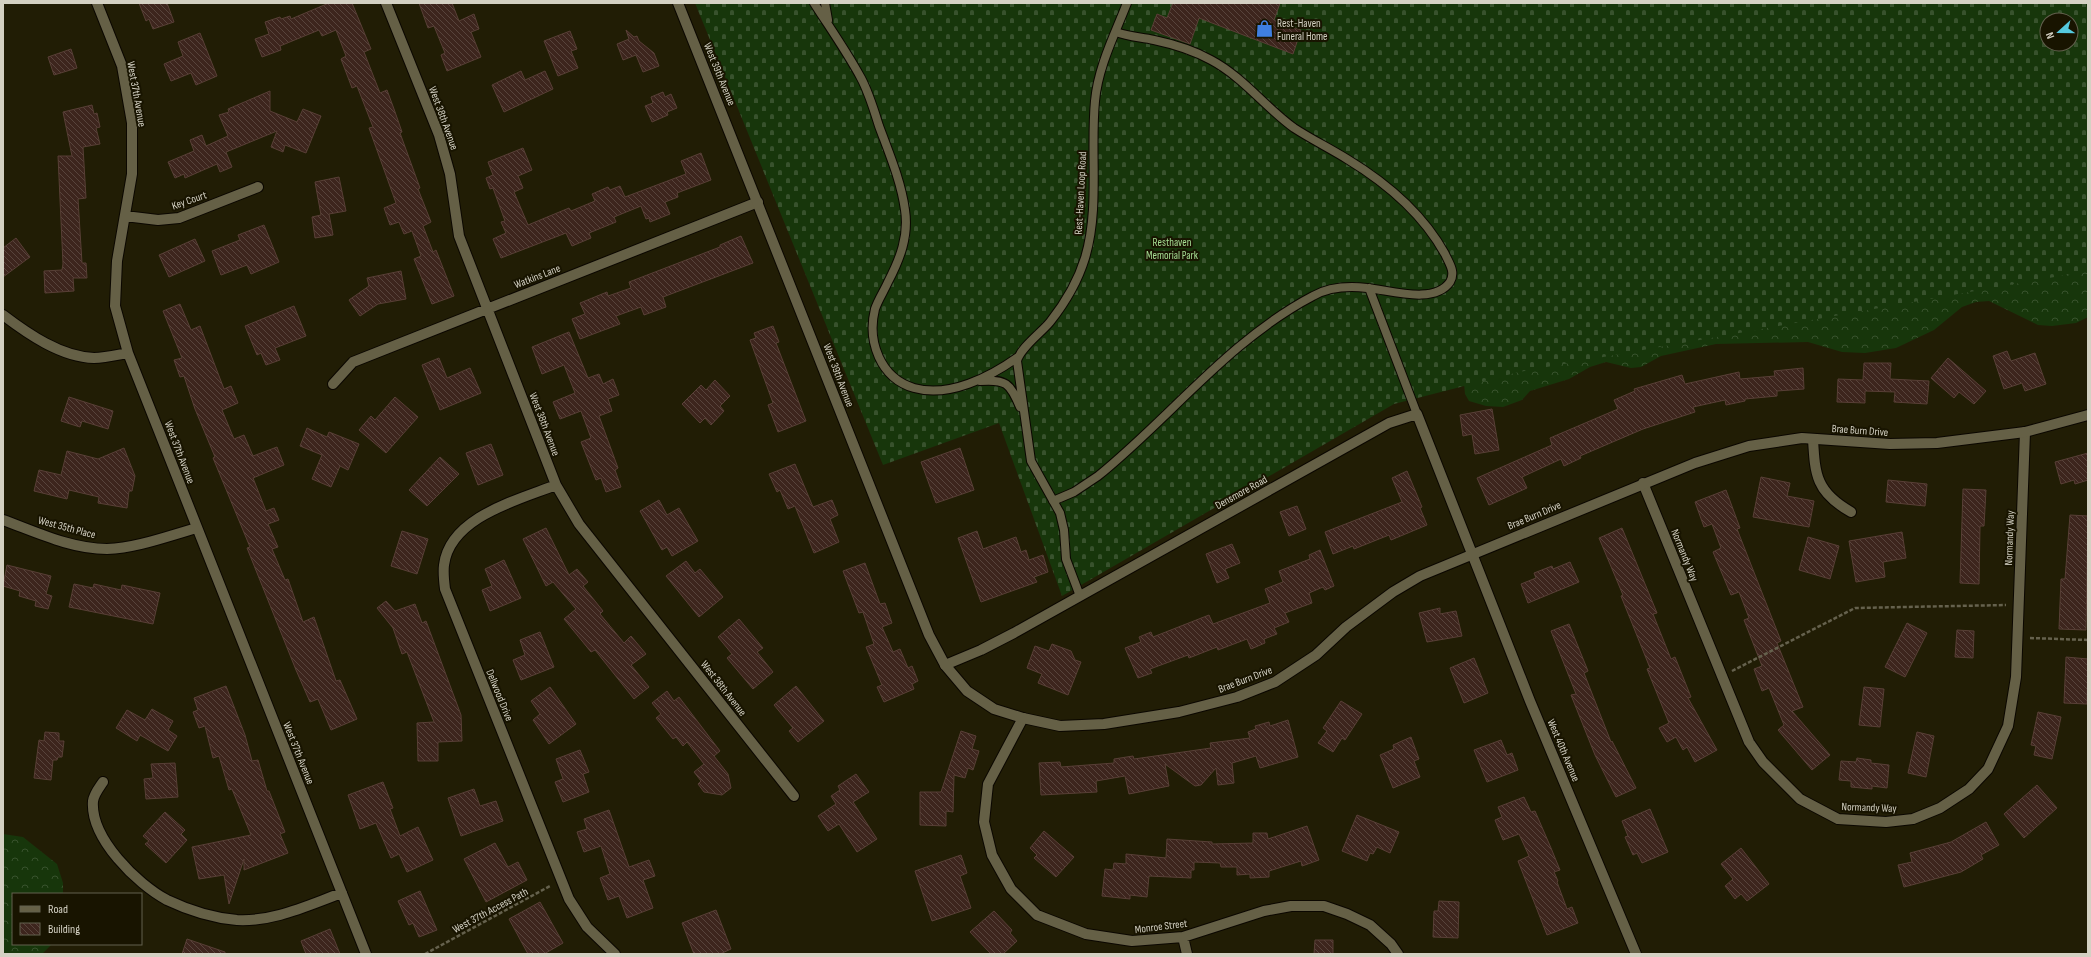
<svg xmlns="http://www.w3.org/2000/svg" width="2091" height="957" font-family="'Sofia Sans Condensed',sans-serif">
<defs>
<pattern id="forest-crowns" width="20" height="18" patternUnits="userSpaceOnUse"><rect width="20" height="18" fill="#17360b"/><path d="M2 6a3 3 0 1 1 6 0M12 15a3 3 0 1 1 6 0" fill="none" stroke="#38522d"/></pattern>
<pattern id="cemetery-stones" width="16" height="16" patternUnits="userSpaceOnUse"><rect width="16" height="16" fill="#17360b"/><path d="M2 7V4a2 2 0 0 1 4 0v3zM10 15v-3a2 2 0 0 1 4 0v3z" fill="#38522d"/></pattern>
<pattern id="building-back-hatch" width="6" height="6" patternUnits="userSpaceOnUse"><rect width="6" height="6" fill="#3d251d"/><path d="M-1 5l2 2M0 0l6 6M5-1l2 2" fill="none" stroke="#58443c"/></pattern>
</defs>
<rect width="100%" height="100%" fill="#211d05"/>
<path fill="url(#forest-crowns)" d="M2088,27v290l-12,6 -24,3 -14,-1 -49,-24 -13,1 -14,5 -28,23 -38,18 -31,5 -23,-1 -34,-10 -92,2 -55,12 -20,11 -10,1 -25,-6 -16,5 -21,12 -39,12 -8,9 -19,7 -17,-1 -17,-5 -4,-7 -2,-20 593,-302z
M3,834l20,3 34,27 6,19v11h-50v50h39l-10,10h-39z"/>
<path fill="url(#cemetery-stones)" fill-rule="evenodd" d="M695,3h1393v268l-569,101 -125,32 -332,192 -63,-173 -116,42zM2047,20h24v24h-24z"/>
<path fill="url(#building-back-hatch)" stroke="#583f36" d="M139,3h28l7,19 -21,7 -4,-10 -3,2z
M329,3h23l19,46 -7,3 16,41 7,-3 7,19 8,23 -2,1 20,55 -2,1 13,33 -8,4 10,26 3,-2 18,46 -22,8 -18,-45 7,-3 -9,-25 -8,3 -5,-12 -9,3 -6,-17 12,-5 -27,-75 4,-1 -16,-41 -5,2 -11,-29 5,-3 -10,-26 -14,6 -3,-6 -39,16 1,4 -19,7 -7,-18 14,-5 -4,-12 15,-5 1,2 9,-3 1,3z
M419,3h33l7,18 15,-7 5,15 -8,3 10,25 -34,14 -6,-16 4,-2 -11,-27 -6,2z
M1173,3h107l-6,17 27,10 -8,24 -94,-36 -9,26 -39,-14 6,-16 10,4z
M626,30l8,7 3,-1 2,5 15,12 5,13 -16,6 -7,-17 -13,5 -6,-16 12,-5z
M570,31l7,18 -6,2 7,17 -20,8 -14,-35z
M200,33l17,43 -21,9 -5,-12 -20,8 -7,-17 19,-8 -5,-14z
M71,49l6,19 -23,7 -6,-18z
M521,71l4,9 20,-9 8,18 -49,23 -12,-27z
M270,91v20l27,11 6,-13 18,7 -15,37 -21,-8 -2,7 -12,-5 6,-16 -51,21 6,15 -12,5 -3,-8 -32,14 -1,-4 -9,4 -7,-16 26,-11 -4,-11 12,-5 4,11 22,-10 -9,-21 10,-3 -1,-3z
M663,92l2,5 6,-3 6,14 -10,4 1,3 -16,7 -7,-16 8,-3 -2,-6z
M92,105l2,9 3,-1 3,14 -4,1 4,16 -17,3 3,51 -8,1 4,64h4l1,15h-14l1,13 -29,2 -1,-22 18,-1 1,-6 -5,-108h14l-9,-44z
M523,148l9,22 -14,6 5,12 -9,4 14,33 41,-17 2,3 24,-10 -3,-7 16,-7 2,3 10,-4 5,11 61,-23 -5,-13 20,-8 10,27 -34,13 1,4 -13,5 5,12 -20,8 -1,-4 -3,1 -5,-13 -27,11 2,5 -27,11 2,5 -19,8 -6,-13 -65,25 -8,-19 13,-6 -5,-11 4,-1 -12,-33 -3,1 -4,-11 7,-3 -5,-13z
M339,177l7,34 -17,3 4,21 -18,3 -3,-21 9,-2 -6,-33z
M264,225l15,37 -28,12 -4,-9 -26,10 -9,-24 28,-11 -2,-5z
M741,236l12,27 -90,34 3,10 -22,8 -3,-8 -25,9 4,8 -40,15 -8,-20 13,-5 -5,-11 27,-11 1,4 23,-8 -2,-6 91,-35v-2z
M16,238l14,19 -27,20v-29z
M195,239l10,22 -36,16 -10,-22z
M401,271l5,28 -28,5 -18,12 -11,-16 20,-14 -2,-8z
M180,304l11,26 9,-4 24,63 7,-3 7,17 -16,7 12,29 10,-4 9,21 24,-9 7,18 -31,13 13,33 8,-3 5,12 -11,4 10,23 -6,2 13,31 3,-1 15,43 11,-5 22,64 4,-1 17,39 -26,11 -13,-31 -8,3 -14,-32 -49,-122 3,-1 -37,-89 2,-1 -20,-48 -11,-33 -4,1 -6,-17 8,-2 -19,-47z
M294,306l12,30 -31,12 5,12 -14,5 -5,-12 -4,2 -12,-29z
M773,326l6,16 -3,1 30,78 -28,11 -10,-27 5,-2 -23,-63 6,-2 -2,-5z
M569,332l19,46 11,-4 4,10 10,-5 6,16 -11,4 4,12 -13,5 19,52 -3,2 6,17 -15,5 -5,-14 -5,2 -15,-38 10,-4 -10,-27 -21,8 -7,-17 22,-9 -11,-28 -22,9 -10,-27z
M2007,351l4,10 24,-8 11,31 -21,7 -3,-8 -18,6 -11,-33z
M439,358l8,20 23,-10 11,25 -41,17 -18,-45z
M1948,358l38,33 -12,13 -15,-12 -5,6 -23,-20z
M1864,363h27l-1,16 39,2 -2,23 -33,-2 1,-10 -30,-1v12l-28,-1 1,-23 25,1z
M1803,368l1,21 -27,2v5l-32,3v2l-19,4 -1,-5 -32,7 2,5 -52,17 -63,27 1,2 -17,8 -3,-7 -39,18 5,11 -38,17 -12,-27 75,-33 -2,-7 68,-29 -4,-9 21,-9 -1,-2 48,-14 3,9 54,-12 1,7 35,-3 -1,-5z
M715,380l15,16 -10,10 4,5 -13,14 -6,-7 -5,5 -18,-19 19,-19 5,5z
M69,397l44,14 -5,18 -26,-8 -2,6 -19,-6z
M395,397l23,20 -32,36 -27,-23 12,-14 4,4z
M1492,409l7,41 -24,4 -3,-20 -9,2 -3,-21z
M307,428l20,9 2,-5 30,12 -11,26 -8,-4 -9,21 -19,-8 10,-24 -22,-9z
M491,444l12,31 -25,10 -12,-32z
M124,448l11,28 -3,15h-3l-2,17 -29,-5 1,-6 -30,-7 -2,9 -33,-8 5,-21 22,5 6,-24 31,8z
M960,448l14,42 -38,13 -15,-41z
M2088,453v27l-13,4 -1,-4 -13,4 -6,-22z
M440,457l19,17 -32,32 -18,-16z
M795,464l18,43 19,-7 6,15 -8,4 9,23 -25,11 -19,-47 -7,3 -8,-19 -3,2 -8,-18z
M1407,471l15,36 -2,1 7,17 -36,15 -2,-5 -35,14 -1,-3 -20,8 -8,-22 77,-30 -10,-24z
M1761,477l29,6 -3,13 27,5 -5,26 -56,-10z
M1888,480l39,4 -2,22 -39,-4z
M1963,489l23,1 -2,36h-4l-1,58 -19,-1z
M1726,490l14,38 -3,1 44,112 -4,2 26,64 -11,4 38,44 -18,15 -34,-40 6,-5 -15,-37 -7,3 -8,-22 8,-3 -18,-46 5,-2 -10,-26 -8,3 -18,-43 8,-4 -9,-24 -8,3 -9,-25z
M659,500l8,15 12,-7 19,33 -26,15 -5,-9 -5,3 -22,-39z
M1297,506l9,23 -17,7 -9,-24z
M2070,515l18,1 -2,114 -27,-1 2,-50h4z
M546,528l23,47 8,-6 11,13 -5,4 20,25 -3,3 24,29 7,-7 15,18 -15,11 18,22 -15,12 -39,-49 -4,2 -27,-33 12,-10 -23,-27 -7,4 -23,-47z
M1622,528l35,85 -4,1 18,45 4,-2 16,40 -3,1 29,52 -22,12 -8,-15 -4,3 -7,-13 -9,5 -8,-14 10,-5 -22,-54 3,-1 -29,-72 2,-1 -24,-57z
M402,531l26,8 -11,35 -26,-8z
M977,531l6,18 33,-12 5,15 5,-2 3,10 14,-5 5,17 -14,5 3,5 -56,20 -23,-64z
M1902,532l4,26 -23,4 2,15 -29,5 -7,-41z
M1808,537l31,9 -9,33 -31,-9z
M1232,544l8,19 -15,6 4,9 -12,5 -11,-29z
M1320,550l14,36 -9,4 -2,-3 -14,6 3,10 -27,10 4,9 -15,6 3,6 -13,5 1,4 -14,6 -4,-10 -29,11 -1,-3 -28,11 -1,-3 -38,14 2,4 -14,5 -13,-30 16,-6 -2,-5 12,-5 2,5 56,-22 4,9 57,-21 -5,-14 18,-7 -4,-11 31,-12 -1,-4z
M504,560l17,38 -31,13 -8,-21 10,-4 -7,-17z
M686,561l9,12 5,-4 23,28 -24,20 -33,-41z
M1570,562l9,20 -51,21 -7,-19 15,-6 -2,-5 18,-7 1,3z
M865,563l15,41 5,-1 7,20 -10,4 11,25 7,-3 8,19 4,-2 6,15 -6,3 2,5 -30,13 -7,-15 5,-2 -16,-38 8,-3 -11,-32 -4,1 -16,-42z
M7,565l44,11 -5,18 6,2 -4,13 -13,-3 1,-5 -17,-5 1,-5 -17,-5z
M74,584l19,4 1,-4 27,6 1,-5 38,8 -7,31 -84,-17z
M386,601l9,10 20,-7 7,19 4,-2 35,94 1,26 -24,1v19h-20l-1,-38 17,-1 -27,-70 -5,2 -9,-26 -16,-20z
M1440,608v6l16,-3 6,25 -35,6 -8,-29z
M739,619l24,29 -6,4 16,20 -20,17 -26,-31 5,-4 -14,-17z
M1907,623l20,10 -22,44 -20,-10z
M1569,624l19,47 -4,2 27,69 1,-1 24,47 -20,9 -21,-42 -24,-60 5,-1 -25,-63z
M1957,630l17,1 -1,27 -18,-1z
M540,632l14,35 -33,13 -8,-20 12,-5 -5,-15z
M1052,644l19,7 4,9 6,2 -13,33 -30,-12 4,-9 -15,-6 8,-22 14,5z
M2066,657l22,2 -1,45 -23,-1z
M1474,658l14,35 -24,10 -14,-35z
M226,686l19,49 7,26 6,-1 9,31h2l16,41 -5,2 8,19 -44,17v-11l-15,45 -5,-29 -25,4 -7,-32 59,-12 -19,-46 -3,1 -10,-34 -6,2 -8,-32 -6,2 -6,-16 5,-2 -4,-12z
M796,686l28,35 -26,21 -9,-11 4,-3 -19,-23z
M550,687l26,37 -27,20 -16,-24 7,-6 -9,-13z
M1864,687l20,2 -4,38 -21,-2z
M667,691l7,10 5,-4 41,54 -6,5 14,18 3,14 -9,7 -18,-3 -6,-8 3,-3 -7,-9 10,-8 -17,-22 -4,4 -7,-9 -3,2 -17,-21 5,-4 -9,-11z
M1341,701l21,13 -17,26 -3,-2 -9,14 -15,-9 9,-12 -4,-3z
M152,709l21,12 -5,9 9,6 -9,15 -28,-16 -3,6 -21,-13 11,-18 18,10z
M2038,712l23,5 -9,42 -18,-4 2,-9 -5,-1z
M1288,720l10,37 -38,11 -4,-12 -24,7 2,20 -16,2 -2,-17 -15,17 -6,1 -30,-22 4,22 -40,8 -4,-18 -29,5 1,11 -56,3 -2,-32 21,-1 1,5 53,-4v-4l19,-3 1,3 77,-11 -1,-5 40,-5 -2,-6 8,-3 -1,-3 14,-4 1,4z
M961,731l15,5 -4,13 7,2 -6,19 -5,-2 -3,10 -11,-3 -1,37 -7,-1v15l-26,-1v-33h21z
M45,732l14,1v8h5l-2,16h-4l-1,3h-4l-2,20 -17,-2 5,-38 5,1z
M1917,732l17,4 -8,41 -18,-4z
M1411,737l8,22 -5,2 6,16 -27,11 -13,-33 14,-6 -1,-4z
M1501,740l6,15 5,-2 6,17 -31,12 -13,-32z
M580,750l9,22 -6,2 6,18 -26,10 -8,-20 8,-3 -7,-20z
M1857,758l14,2v3l18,2 -2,23 -15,-2v3l-21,-2v-6l-12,-1 2,-19 15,1z
M175,763l3,34 -32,2 -2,-20 9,-1 -2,-14z
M856,774l13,18 -16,10 24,37 -20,13 -18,-28 -11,7 -10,-15 18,-12 -5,-8 9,-6 -2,-4z
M383,782l10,26 -3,1 10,27 18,-9 15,33 -26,12 -8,-18 -8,4 -15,-35 -16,6 -12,-34z
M2037,785l20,23 -33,30 -20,-24z
M474,789l6,17 16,-5 7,20 -42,15 -13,-38z
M1524,797l7,15 4,-1 16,37 9,22 -6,2 4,9 -1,1 10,27 5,-2 6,16 -31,12 -29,-74 11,-5 -10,-22 -16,6 -8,-20 7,-3 -4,-10z
M1650,809l18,43 -26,11 -5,-10 -4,2 -8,-18 3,-1 -6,-15z
M609,810l20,57 20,-7 6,16 -12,4 10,28 -26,10 -8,-22 -11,4 -8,-22 10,-4 -9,-28 -17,6 -7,-20 10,-3 -3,-10z
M165,812l20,18 -4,4 6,6 -21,23 -21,-19 4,-3 -6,-5z
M1357,815l42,17 -9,21 -13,-6 -4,7 -3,-1 -3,8 -25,-10z
M1986,822l13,23 -18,10 2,4 -22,13 -57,15 -6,-22 14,-3 -2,-9 41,-11z
M1307,826l12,34 -17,6 -1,-5 -32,10v6l-19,1v-4l-13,1v-8h-16l-1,-4 -26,-1v8h-3v8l-42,-2 -2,21 -17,-2v4l-28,-3 3,-27 8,1 1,-7 12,1v-10l40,4 1,-19 45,3v2l41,-1v-10h14l1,6z
M1044,831l30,26 -18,20 -22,-19 3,-3 -7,-7z
M495,843l13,24 10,-5 9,18 -41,22 -22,-43z
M1741,848l28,36 -22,17 -6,-7 -6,5 -10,-13 8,-7 -12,-15z
M961,855l6,18 -7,3 11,32 -39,13 -17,-50z
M420,891l17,39 -18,7 -6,-14 -4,2 -11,-24z
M1439,901l20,1 -1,36 -25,-1 1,-26h4z
M540,902l23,41 -19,11h-16l-19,-35z
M716,910l15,39 -11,5h-26l-12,-31z
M994,911l18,19 -2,3 7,8 -14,13h-12l-21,-22z
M330,929l10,25h-34l-5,-13z
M187,939l38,13v2h-43z
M1315,940h18v14h-19z"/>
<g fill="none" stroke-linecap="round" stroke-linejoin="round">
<defs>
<path id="service" d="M814,3c16,25 33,49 47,75 8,15 13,32 18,48 10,27 22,55 26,84 4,26 -5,49 -17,72 -4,9 -10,18 -13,27 -8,32 5,69 39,79 35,10 76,-11 104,-31
M825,3l3,17
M1369,288l48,126
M980,381c26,-2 30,2 40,26
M1053,501l21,-9 24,-16c72,-58 131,-136 215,-180 16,-9 36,-10 54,-8 23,2 67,17 83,-6 6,-10 -1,-19 -5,-28 -22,-40 -60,-72 -98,-95 -18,-11 -36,-20 -53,-31 -29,-21 -51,-51 -83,-68 -18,-10 -38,-16 -57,-20 -13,-3 -25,-3 -38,-8
M1080,596l-14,-37 -2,-29 -4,-17 -29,-52 -14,-100c3,-13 24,-28 33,-39 15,-19 28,-41 35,-64 15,-50 5,-105 10,-157 3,-34 20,-67 32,-98"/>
<path id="minor" d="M97,3l25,63 10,57v51l-15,87 -2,45 13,47 238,601
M386,3l53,132 11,39 9,62 97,249 23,39 215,272
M125,216l33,4 21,-2 79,-31
M3,315c25,19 58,42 91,43 11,0 23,-3 34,-5
M333,384l20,-22 405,-160
M1813,439c2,36 3,53 38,73
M1643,483l106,259 14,20 37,37 38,20 48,3 27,-3 27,-11 29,-19 19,-20 20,-43 8,-49 9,-245
M556,485c-38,15 -106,32 -112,80 -1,8 0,16 1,24l124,310 18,28 28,27
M3,520c33,12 68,29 104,29 30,-1 61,-13 90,-21
M945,665l36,-15 33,-17 375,-210 28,-9 113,287 106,253
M1023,718l-35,66 -4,38 8,33 19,34 26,26 49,19 46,7 51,-4 81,-26 27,-5h33l23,8 23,11 21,19 7,10
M103,782c-4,6 -9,12 -10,19 -3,37 44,83 74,99 21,10 46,18 70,20 37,2 71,-15 105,-27
M1183,937l4,17"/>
<path id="tertiary" d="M678,3l251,632 16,30 22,26 27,18 29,9 37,8 44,-2 75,-12 58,-15 38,-15 41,-27 30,-28 47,-35 27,-16 275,-113 54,-17 53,-8 88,6 47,-1 88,-11 63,-17"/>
</defs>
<use href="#service" stroke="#0b0700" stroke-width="10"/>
<use href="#minor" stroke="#0b0700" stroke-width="12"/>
<use href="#tertiary" stroke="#0b0700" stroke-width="12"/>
<path stroke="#65614d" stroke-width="2.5" stroke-dasharray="4 2" stroke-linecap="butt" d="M2030,638l58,2
M1732,671l123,-63 151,-3
M425,954l125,-68"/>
<use href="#service" stroke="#656046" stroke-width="8"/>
<use href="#minor" stroke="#656046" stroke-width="10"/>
<use href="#tertiary" stroke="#656046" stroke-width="10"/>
</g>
<defs>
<symbol id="shop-bare" viewBox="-9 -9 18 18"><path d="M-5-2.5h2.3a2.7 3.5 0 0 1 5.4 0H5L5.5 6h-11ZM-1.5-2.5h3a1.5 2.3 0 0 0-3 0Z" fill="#3f7fe0" stroke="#181400" stroke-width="2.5" paint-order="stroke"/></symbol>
</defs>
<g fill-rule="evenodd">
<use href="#shop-bare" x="1252" y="16" width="25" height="25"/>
</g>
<g text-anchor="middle" stroke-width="4" stroke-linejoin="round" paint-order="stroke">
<g font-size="11" fill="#d4d1c3" stroke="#181400" text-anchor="start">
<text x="1277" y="27">Rest-Haven<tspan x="1277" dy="13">Funeral Home</tspan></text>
</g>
<g font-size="11" fill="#d4d1c3" stroke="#181400">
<text transform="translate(720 74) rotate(68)" y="4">West 39th Avenue</text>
<text transform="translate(137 94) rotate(80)" y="4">West 37th Avenue</text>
<text transform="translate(444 118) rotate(70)" y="4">West 38th Avenue</text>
<text transform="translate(1080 193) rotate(-87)" y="4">Rest-Haven Loop Road</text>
<text transform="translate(189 200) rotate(-19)" y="4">Key Court</text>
<text transform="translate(537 276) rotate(-21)" y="4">Watkins Lane</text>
<text transform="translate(839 375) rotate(69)" y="4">West 39th Avenue</text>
<text transform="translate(545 424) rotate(69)" y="4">West 38th Avenue</text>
<text transform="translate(1860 430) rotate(4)" y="4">Brae Burn Drive</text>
<text transform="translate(180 452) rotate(69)" y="4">West 37th Avenue</text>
<text transform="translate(1241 492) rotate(-29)" y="4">Densmore Road</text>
<text transform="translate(1534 515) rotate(-23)" y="4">Brae Burn Drive</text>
<text transform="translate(67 527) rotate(15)" y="4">West 35th Place</text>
<text transform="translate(2009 538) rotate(-88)" y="4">Normandy Way</text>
<text transform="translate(1685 555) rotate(68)" y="4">Normandy Way</text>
<text transform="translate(1245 679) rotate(-21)" y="4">Brae Burn Drive</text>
<text transform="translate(724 688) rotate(52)" y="4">West 38th Avenue</text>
<text transform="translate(500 695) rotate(68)" y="4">Dellwood Drive</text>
<text transform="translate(1564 750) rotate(67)" y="4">West 40th Avenue</text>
<text transform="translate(299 753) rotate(68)" y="4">West 37th Avenue</text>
<text transform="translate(1869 807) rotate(2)" y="4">Normandy Way</text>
<text transform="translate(490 910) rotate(-28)" y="4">West 37th Access Path</text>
<text transform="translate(1161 926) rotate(-7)" y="4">Monroe Street</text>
</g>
<g font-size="11" fill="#a6de93" stroke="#181400">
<text x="1172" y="246">Resthaven<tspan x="1172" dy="13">Memorial Park</tspan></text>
</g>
</g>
<rect width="2091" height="957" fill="none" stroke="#d4d1c3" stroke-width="8"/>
<rect x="12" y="893" width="130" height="52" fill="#181400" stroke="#63604e"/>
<rect x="20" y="906" width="20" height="6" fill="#656046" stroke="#63604e"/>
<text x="48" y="913" font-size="12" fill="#d4d1c3">Road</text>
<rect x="20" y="923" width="20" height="12" fill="url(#building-back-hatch)" stroke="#63604e"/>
<text x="48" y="933" font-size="12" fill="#d4d1c3">Building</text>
<g transform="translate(2059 32) rotate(249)"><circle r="19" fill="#181400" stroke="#63604e"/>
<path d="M0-3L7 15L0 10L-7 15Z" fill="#55cadf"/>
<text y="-6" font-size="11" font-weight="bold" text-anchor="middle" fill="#d4d1c3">N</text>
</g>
</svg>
